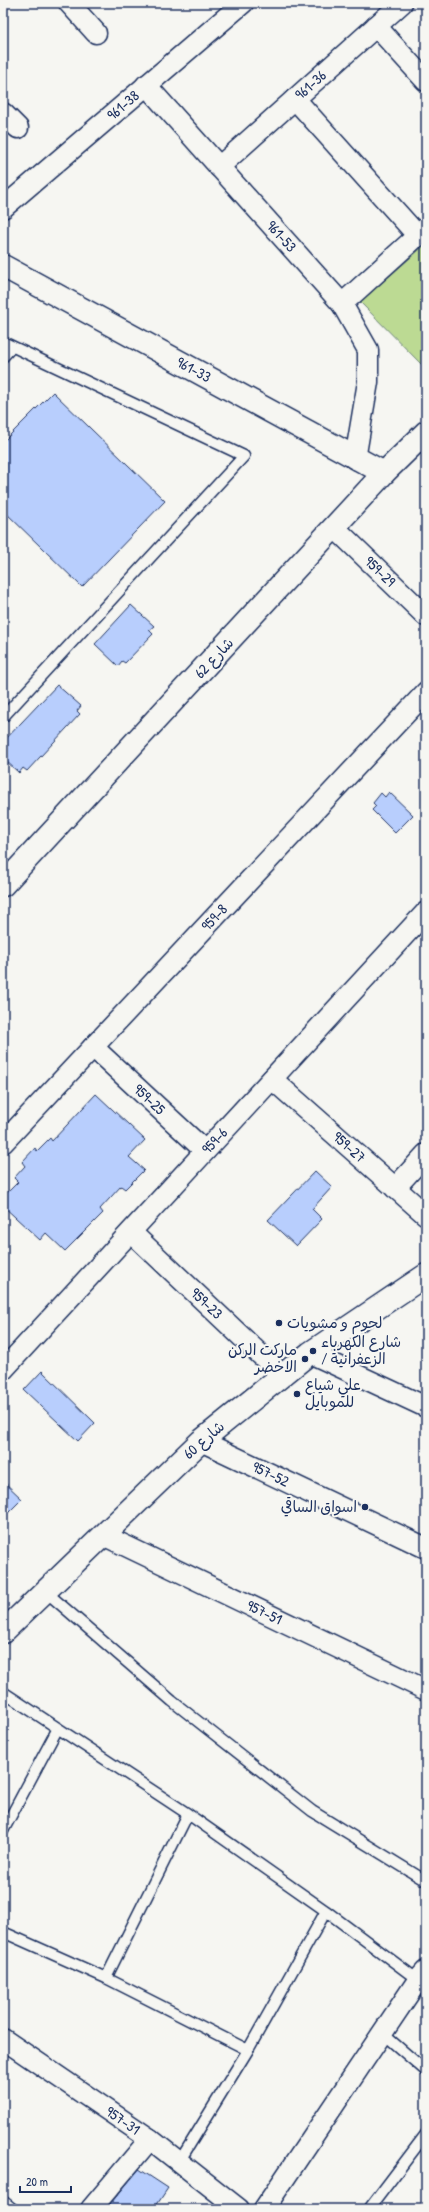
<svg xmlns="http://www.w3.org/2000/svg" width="429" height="2212" font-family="'Patrick Hand','Playpen Sans Arabic',sans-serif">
<rect width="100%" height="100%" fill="#f6f6f2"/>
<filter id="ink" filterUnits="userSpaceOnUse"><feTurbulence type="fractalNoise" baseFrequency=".025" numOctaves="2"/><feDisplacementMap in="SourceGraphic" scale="8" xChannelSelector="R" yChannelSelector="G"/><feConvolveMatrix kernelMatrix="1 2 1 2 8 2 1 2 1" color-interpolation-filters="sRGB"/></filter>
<g filter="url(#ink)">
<path fill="#bcda93" stroke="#6c8478" d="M426,244v125l-66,-67z"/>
<path fill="#b8cefd" stroke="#1b2f5e" d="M53,392l112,109 -83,86 -79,-77v-68z
M131,605l23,21 -5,4 4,4 -28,29 -3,-2 -4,5 -23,-22z
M57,685l24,21 -4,5 3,3 -53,57 -4,-3 -4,5 -16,-15v-16z
M389,792l24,23 -18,18 -23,-23 4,-4 -3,-3 8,-10 4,4z
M96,1094l49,46 -16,17 15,13 -19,19 -4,-3 -21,23 3,4 -38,38 -19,-18 -6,7 -37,-34v-9l15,-15 -4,-4 11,-12 -3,-4 13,-14 2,3 13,-13 2,3z
M315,1171l17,16 -20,22 10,10 -26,27 -28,-26z
M42,1371l53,52 -17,18 -54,-51z
M3,1481l19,18 -19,19z
M139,2169l29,19 -14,21h-48z"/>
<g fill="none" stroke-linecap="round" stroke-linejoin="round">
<defs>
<path id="service" d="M3,342l241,114 -241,261
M3,357l9,-10
M45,1591l127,110 140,110 114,70
M3,1692l185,122 138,97 92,69
M3,1831l55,-103
M3,1932l103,46 142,72
M106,1978l82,-164
M382,2033l44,38
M179,2162l69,-112 78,-139
M3,2201l10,8
M369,2209l57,-75"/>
<g id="minor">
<path d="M69,3l27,30"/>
<path d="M376,26l50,55"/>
<path id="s1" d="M146,85l196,219 84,-76"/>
<path d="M295,99l123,137"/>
<path d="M3,113l15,15"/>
<path id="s2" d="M219,167l183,-164"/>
<path id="s3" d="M3,208l240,-205"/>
<path d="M342,304l26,46v32l-13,77"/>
<path id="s4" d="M334,527l92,89"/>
<path id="s5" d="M93,1047l112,104"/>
<path id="s6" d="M272,1079l154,136"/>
<path id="s7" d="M3,1143l423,-451"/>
<path d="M395,1188l31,-34"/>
<path id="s8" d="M131,1232l151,143"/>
<path d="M310,1353l116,54"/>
<path id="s9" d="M3,1370l423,-458"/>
<path id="s10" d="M201,1441l225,107"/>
<path id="s11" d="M103,1535l323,155"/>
<path id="s12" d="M3,2039l147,100 89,70"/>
<path d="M91,2209l59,-70"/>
<path d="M264,2209l154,-229 8,-9"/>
</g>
<g id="tertiary">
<path id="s13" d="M3,266l381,207"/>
<path d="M3,885l381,-412 42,-41"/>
<path d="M3,1632l198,-191 109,-88 116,-78"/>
</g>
</defs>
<use href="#service" stroke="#1b2f5e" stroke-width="13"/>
<use href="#minor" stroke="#1b2f5e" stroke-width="23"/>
<use href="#tertiary" stroke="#1b2f5e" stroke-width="25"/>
<use href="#service" stroke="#f6f6f2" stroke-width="10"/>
<use href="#minor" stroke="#f6f6f2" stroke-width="20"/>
<use href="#tertiary" stroke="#f6f6f2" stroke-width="22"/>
</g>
</g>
<g fill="#1b2f5e" stroke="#f6f6f2" stroke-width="1.5">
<circle cx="279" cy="1323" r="4"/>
<circle cx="313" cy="1351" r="4"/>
<circle cx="305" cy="1359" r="4"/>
<circle cx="297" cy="1394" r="4"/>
<circle cx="365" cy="1507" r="4"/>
</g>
<g text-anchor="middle" stroke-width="4" stroke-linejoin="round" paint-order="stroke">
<g font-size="15" fill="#1b2f5e" stroke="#f6f6f2">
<text dy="5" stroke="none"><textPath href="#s2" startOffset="123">961-36</textPath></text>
<text dy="5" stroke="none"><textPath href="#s3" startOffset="158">961-38</textPath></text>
<text dy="5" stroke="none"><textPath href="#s1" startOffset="203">961-53</textPath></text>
<text dy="5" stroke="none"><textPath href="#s13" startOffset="217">961-33</textPath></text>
<text dy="5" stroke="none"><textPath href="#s4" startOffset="64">959-29</textPath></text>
<text transform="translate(214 658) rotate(-47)" y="5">شارع 62</text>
<text dy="5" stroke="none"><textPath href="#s7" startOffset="309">959-8</textPath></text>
<text dy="5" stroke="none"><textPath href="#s5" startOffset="77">959-25</textPath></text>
<text dy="5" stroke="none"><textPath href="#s9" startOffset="312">959-6</textPath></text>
<text dy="5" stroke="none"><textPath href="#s6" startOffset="103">959-27</textPath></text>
<text dy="5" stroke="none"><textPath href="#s8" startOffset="104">959-23</textPath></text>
<text transform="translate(204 1440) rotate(-41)" y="5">شارع 60</text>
<text dy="5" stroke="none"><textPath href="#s10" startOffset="77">957-52</textPath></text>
<text dy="5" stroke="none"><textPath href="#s11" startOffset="179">957-51</textPath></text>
<text dy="5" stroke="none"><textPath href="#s12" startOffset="145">957-31</textPath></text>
</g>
<g font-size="15" fill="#1b2f5e" stroke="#f6f6f2" text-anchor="start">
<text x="287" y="1328">لحوم و مشويات</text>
<text x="321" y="1347">شارع الكهرباء<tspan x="321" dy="17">/ الزعفرانية</tspan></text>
<text x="297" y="1355" text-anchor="end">ماركت الركن<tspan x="297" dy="17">الاخضر</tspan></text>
<text x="305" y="1390">علي شياع<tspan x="305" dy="17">للموبايل</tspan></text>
<text x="357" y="1512" text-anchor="end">اسواق الساقي</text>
</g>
</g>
<rect width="429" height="2212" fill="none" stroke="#f6f6f2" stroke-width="16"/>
<rect x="8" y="8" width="413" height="2196" fill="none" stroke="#1b2f5e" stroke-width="1.5" filter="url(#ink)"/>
<path d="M20 2186v6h51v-6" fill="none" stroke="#1b2f5e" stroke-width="2"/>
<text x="26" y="2186" font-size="12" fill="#1b2f5e" stroke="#f6f6f2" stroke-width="3" paint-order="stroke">20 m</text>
</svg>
